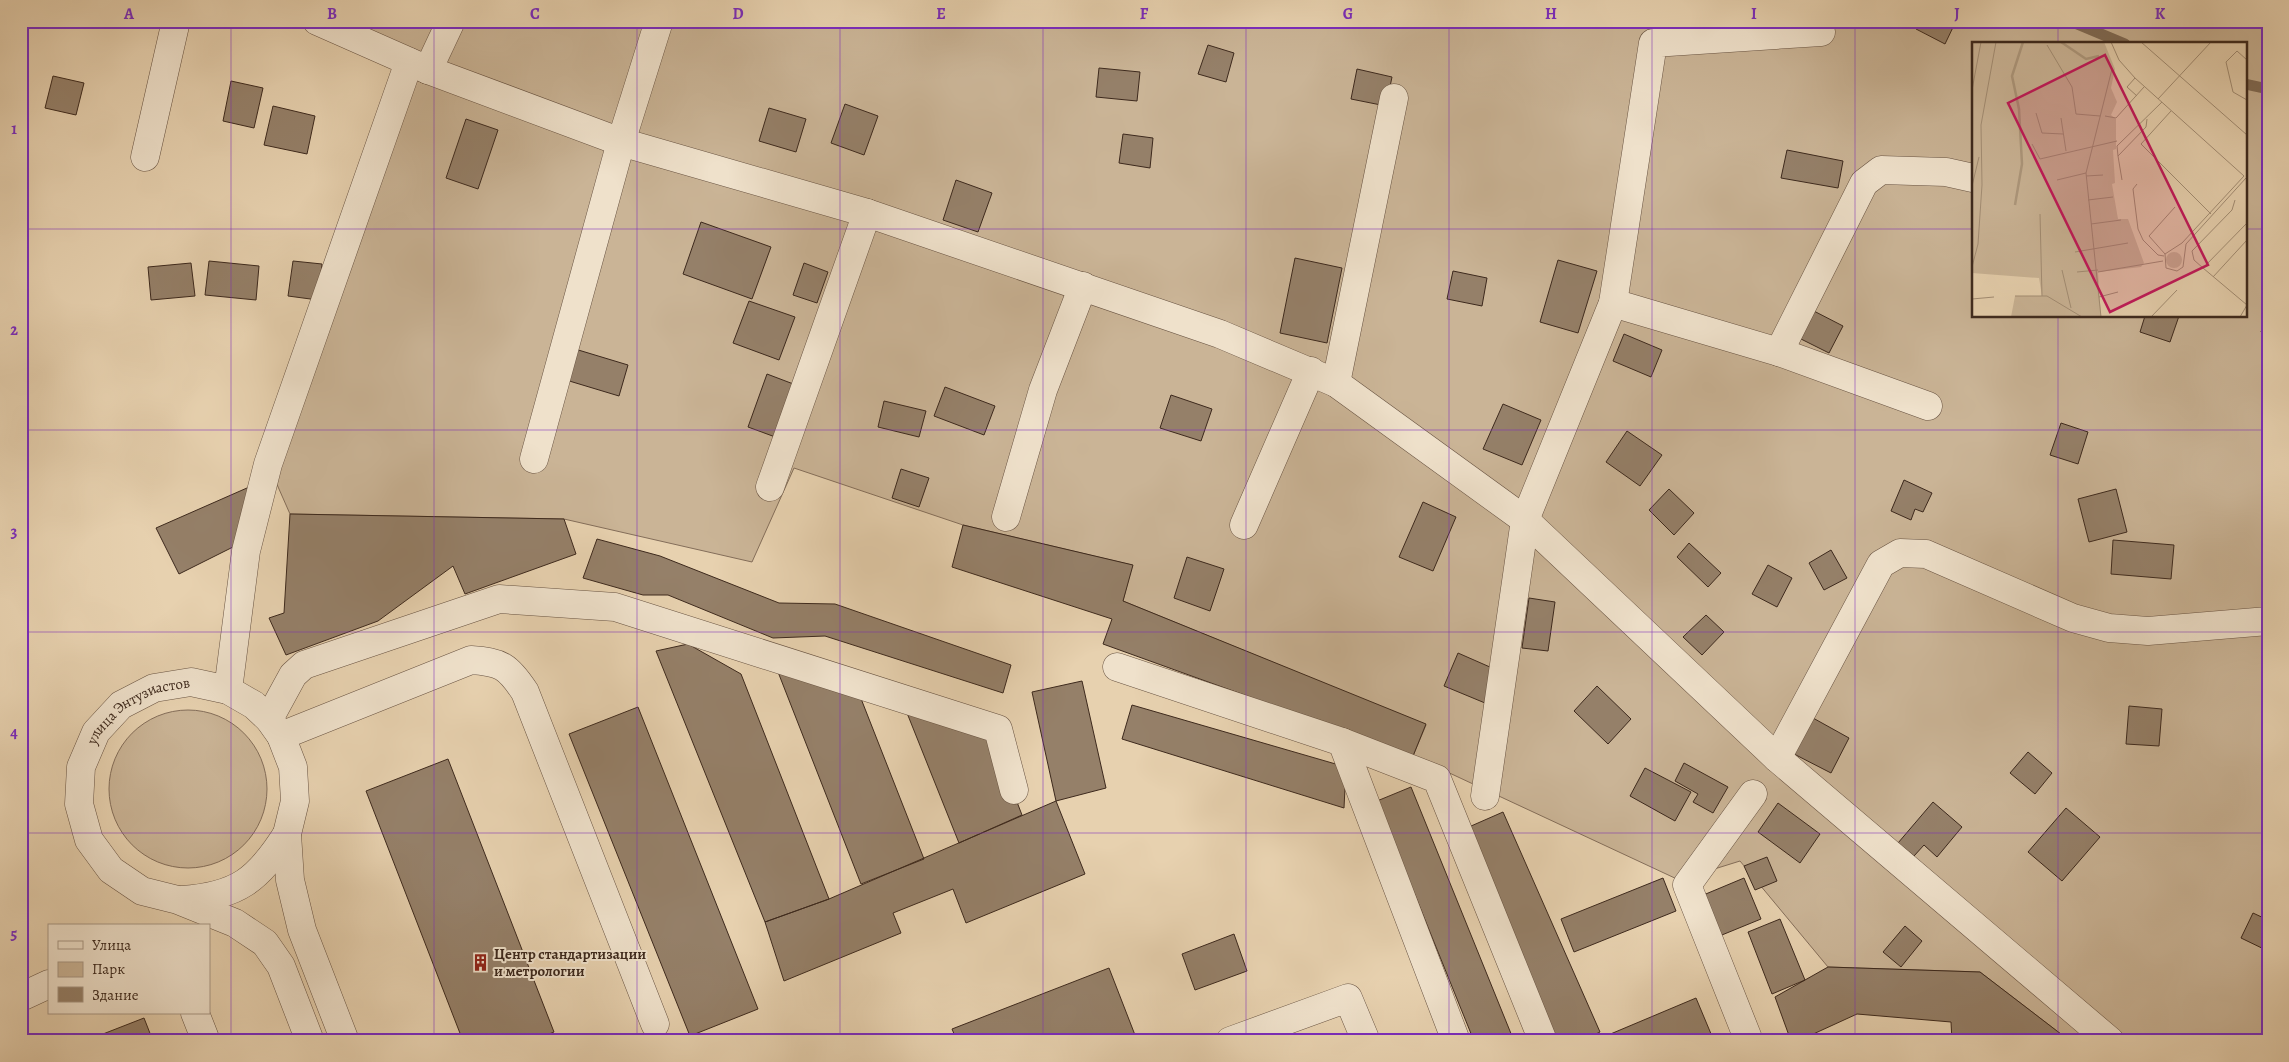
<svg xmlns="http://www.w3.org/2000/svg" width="2289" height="1062" font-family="Alegreya,serif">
<rect width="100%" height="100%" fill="#e7d1af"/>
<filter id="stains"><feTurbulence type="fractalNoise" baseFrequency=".004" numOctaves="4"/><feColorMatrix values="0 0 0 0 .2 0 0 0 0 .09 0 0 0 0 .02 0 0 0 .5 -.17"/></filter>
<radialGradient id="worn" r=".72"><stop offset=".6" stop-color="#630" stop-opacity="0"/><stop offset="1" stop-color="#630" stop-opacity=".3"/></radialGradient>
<path fill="#cab496" stroke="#846e5a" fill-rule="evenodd" d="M317,21h1951v1020h-198l-90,-69 -152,-5 -88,-106 -61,19 -266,-124 13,-31 -303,-124 9,-36 -169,-40 -169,-57 -42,94 -188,-43 -274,-5 -22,-50 141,-402zM1973,44h272v272h-272z
M109 789a79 79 0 1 1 158 0a79 79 0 1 1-158 0Z"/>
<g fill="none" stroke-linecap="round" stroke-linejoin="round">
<path stroke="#806c57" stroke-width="11" d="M2070,21l55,23
M2245,84l23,5"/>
</g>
<path fill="#958069" stroke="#3d291d" d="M1920,21h36l-11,23 -29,-15z
M1208,45l26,8 -8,29 -28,-8z
M1099,68l41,4 -3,29 -41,-4z
M1357,69l35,8 -6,29 -35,-7z
M53,76l31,7 -8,32 -31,-7z
M231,81l32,7 -9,40 -31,-7z
M845,104l33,12 -14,39 -33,-12z
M273,106l42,10 -8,38 -43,-9z
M769,108l37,11 -10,33 -37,-11z
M466,119l32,11 -20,59 -32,-11z
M1123,134l30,4 -3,30 -31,-5z
M1787,150l56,11 -5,27 -57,-10z
M956,180l36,13 -14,39 -35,-12z
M701,222l70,25 -19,52 -69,-25z
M1295,258l47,10 -15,75 -47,-10z
M1558,260l39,11 -19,62 -38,-11z
M209,261l50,5 -3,34 -51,-5z
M293,261l29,3 -4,36 -30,-4z
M191,263l4,33 -44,4 -3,-33z
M804,263l24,9 -11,31 -24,-8z
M1453,271l34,7 -5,28 -35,-7z
M749,301l46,16 -16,43 -46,-17z
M1808,308l35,18 -14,27 -34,-17z
M2268,310v24l-7,-2z
M2145,316h34l-9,26 -30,-10z
M1624,334l38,16 -11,27 -38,-16z
M575,349l53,16 -9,31 -53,-16z
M767,374l29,11 -18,53 -30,-11z
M945,387l50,19 -11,29 -50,-19z
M1171,395l41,14 -11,32 -41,-13z
M884,401l42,10 -7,26 -41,-10z
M1503,404l38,16 -19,45 -39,-16z
M2061,423l27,9 -10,32 -28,-9z
M1627,431l35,24 -22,31 -34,-24z
M901,469l28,9 -10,29 -27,-9z
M1904,480l28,13 -9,19 -8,-3 -4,11 -20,-9z
M256,484l-15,59 -62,31 -23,-46z
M1669,489l25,24 -20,22 -25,-25z
M2116,489l11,43 -38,10 -11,-43z
M1423,502l33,15 -23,54 -34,-14z
M290,514l274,5 12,35 -111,40 -12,-28 -75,55 -92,34 -17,-37 15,-5z
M963,525l170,40 -10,36 303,123 -13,32 -310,-112 9,-25 -160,-52z
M597,539l63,17 119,47 56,1 176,61 -8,28 -178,-57 -52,2 -105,-43h-25l-60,-17z
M2113,540l61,5 -3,34 -60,-5z
M1689,543l32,30 -13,14 -31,-30z
M1831,550l16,28 -23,12 -15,-27z
M1187,557l37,12 -14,42 -36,-13z
M1768,565l24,13 -15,29 -25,-13z
M1529,598l26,4 -7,49 -26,-3z
M1706,615l18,17 -22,23 -19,-18z
M688,644l53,30 88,225 -64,23 -109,-271z
M1458,653l41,18 -14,32 -41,-17z
M778,672l80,19 66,168 -63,25z
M1082,681l24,107 -50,13 -24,-109z
M1597,686l34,33 -23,25 -34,-33z
M1132,705l214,62 -2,41 -222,-69z
M2129,706l33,3 -3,37 -33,-2z
M638,707l120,302 -68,27 -121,-302z
M907,713l86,27 29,75 -63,28z
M1813,718l36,20 -18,35 -37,-19z
M2028,752l24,21 -17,21 -25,-21z
M448,759l106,273 -23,9h-68l-97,-250z
M1684,763l44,24 -15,26 -20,-11 5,-8 -23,-13z
M1645,768l46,24 -16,29 -45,-25z
M1411,787l103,254h-40l-97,-240z
M1056,801l29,73 -119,49 -13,-34 -60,24 8,20 -117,48 -19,-59 64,-23z
M1933,802l29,25 -25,30 -13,-12 -10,11 -16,-13z
M1778,803l42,31 -20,29 -42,-31z
M2066,808l34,29 -38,44 -34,-29z
M1503,812l97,220 -19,9h-26l-93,-211z
M1767,857l10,24 -22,9 -11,-24z
M1663,878l13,33 -102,41 -13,-33z
M1744,878l17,41 -44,18 -16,-41z
M2253,913l15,7v31l-27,-13z
M1780,919l25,61 -33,14 -24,-62z
M1905,926l17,15 -21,26 -18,-15z
M1234,934l13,37 -52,19 -13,-36z
M1828,967l152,5 90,69h-118l-1,-19 -94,-8 -59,27h-7l-16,-44z
M1109,968l26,67 -14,6h-164l-5,-12z
M1696,998l18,43h-111l-2,-3z
M144,1018l9,23h-68z"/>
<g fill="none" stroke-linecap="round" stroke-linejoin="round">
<defs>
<g id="minor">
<path d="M317,21l111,49 193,72 246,71 353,121 116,49 189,137 252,238 333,283"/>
<path d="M428,70l23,-49"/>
<path d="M145,157l31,-136"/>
<path d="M1613,303l166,49 149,54"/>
<path d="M1779,352l85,-169 17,-13 65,2 27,6"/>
<path d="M1336,383l58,-285"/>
<path d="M534,459l87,-317 38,-121"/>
<path d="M770,487l97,-274"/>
<path d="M1006,517l37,-127 40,-104"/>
<path d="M1244,525l67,-154"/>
<path d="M1117,667l225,75 114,299"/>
<path d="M228,690l18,-139 22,-87 141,-402"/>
<path d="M269,719l24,-44 11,-10 195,-66 116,8 383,122 16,61"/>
<path d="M281,736l190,-76c30,2 37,6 54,32l130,332"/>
<path d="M1342,742l95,37 106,262"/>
<path d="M1777,758l104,-194 19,-11 26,1 147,64 36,10 39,3 120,-10"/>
<path d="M1485,796l40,-276 88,-217 40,-260 168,-11"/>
<path d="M182,900c56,-4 76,-20 105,-66"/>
<path d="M21,997l28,-13"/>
<path d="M195,1013l11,28"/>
<path id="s1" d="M310,1041l-29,-75 -16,-23 -30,-20 -57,-23 -36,-9 -31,-21 -22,-30 -10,-36 2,-37 15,-35 25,-27 33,-17 37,-6 37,8 26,15 15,14 12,17 12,31 2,34 -8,33 3,46 12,50 43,111"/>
<path d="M1230,1041l118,-43 18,43"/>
<path d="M1749,1041l-62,-156 66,-91"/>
</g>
</defs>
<use href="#minor" stroke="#685342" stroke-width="29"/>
<use href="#minor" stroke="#efe1cb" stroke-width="28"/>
</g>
<path fill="none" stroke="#7b2cbf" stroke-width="1" stroke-opacity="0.55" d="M231,21v1020M434,21v1020M637,21v1020M840,21v1020M1043,21v1020M1246,21v1020M1449,21v1020M1652,21v1020M1855,21v1020M2058,21v23M21,229h1952M2245,229h23M2058,316v725M21,430h2247M21,632h2247M21,833h2247"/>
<defs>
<symbol id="building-bare" viewBox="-9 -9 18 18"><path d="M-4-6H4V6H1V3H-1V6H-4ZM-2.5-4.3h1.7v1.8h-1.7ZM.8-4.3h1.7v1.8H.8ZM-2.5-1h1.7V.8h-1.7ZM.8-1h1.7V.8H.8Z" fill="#8f2418" stroke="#efe1cb" stroke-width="2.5" paint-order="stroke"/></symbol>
</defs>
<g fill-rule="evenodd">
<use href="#building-bare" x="468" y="950" width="25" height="25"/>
</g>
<g text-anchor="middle" stroke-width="4" stroke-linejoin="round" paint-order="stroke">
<g font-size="15" fill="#3d291d" stroke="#efe1cb">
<text dy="5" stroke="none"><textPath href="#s1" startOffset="479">улица Энтузиастов</textPath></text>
</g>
<g font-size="15" font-weight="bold" fill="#3d291d" stroke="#efe1cb" text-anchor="start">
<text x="494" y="959">Центр стандартизации<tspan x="494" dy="17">и метрологии</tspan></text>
</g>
</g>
<g transform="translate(1972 42)">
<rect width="275" height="275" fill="#e7d1af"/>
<path d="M0,0h132l11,27 -4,19 6,14 -6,13 5,4v30l-3,1 2,33 -3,1 6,35h10l16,44 -3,4 -43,5 3,45h-90l4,-21h27l-3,-18 -67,-5zM194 218a8 8 0 1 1 16 0a8 8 0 1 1-16 0Z" fill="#cab496"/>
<path fill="none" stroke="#ad987d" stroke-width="2.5" d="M89,0l25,17 13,-3M43,163l7,-41 -3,-55 -7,-33 11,-34"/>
<path fill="none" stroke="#a38e75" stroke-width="1" d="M139,0l8,18 16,18 109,98 -62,67 -17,11 1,14 11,3 6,-4 3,-23 60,-66M169,0l106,93M75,3l25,42 4,27 24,2M275,18l-10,-9 -11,11 7,30 14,8M163,36l-8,9 10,9M0,48l9,-48M186,57l53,-57M199,69l-30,33 70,70M64,71l6,20 21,1M133,74l11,2 28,-31M89,76l5,33M60,102l8,15 77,-18M146,114l-1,-10 45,-44M114,134l17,-1M85,138l29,-7M150,138l-4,-24 28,-29 1,-8M165,142l-4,5 5,40 5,11 15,15 6,1M0,144l7,-29M116,158l25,-3M68,172l2,82M119,182l30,-4M103,210l53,-9M193,212l-16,-18 26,-29M0,225l6,-23 4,-59 -1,-60 15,-83M231,226l-9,-8 -2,-9 40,-41 3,-10M90,228l9,38M105,230l21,-2M126,230l65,-11M241,235l34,-37M43,254h32l35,21M127,255l19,-5M0,257l22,-2M129,275l-15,-144 26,-104M179,275l26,-27M268,275l7,-12 -44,-37 44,-45"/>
<path fill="#c2185b" fill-opacity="0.15" stroke="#c2185b" stroke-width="2.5" d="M133,13l103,210 -98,47 -102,-209z"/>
<rect width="275" height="275" fill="none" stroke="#3d291d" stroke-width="2.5"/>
</g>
<rect width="2289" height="1062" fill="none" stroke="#e7d1af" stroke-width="55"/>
<rect x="48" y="924" width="162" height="90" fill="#efe1cb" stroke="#a89785"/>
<rect x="58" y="941" width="25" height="8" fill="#efe1cb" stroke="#a89785"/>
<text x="92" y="950" font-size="15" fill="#3d291d">Улица</text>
<rect x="58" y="962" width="25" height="15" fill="#cab496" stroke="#a89785"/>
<text x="92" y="974" font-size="15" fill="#3d291d">Парк</text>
<rect x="58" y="987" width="25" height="15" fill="#958069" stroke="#a89785"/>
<text x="92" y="1000" font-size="15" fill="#3d291d">Здание</text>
<rect x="28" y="28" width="2234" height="1006" fill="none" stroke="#7b2cbf" stroke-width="2"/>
<g font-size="16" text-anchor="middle" font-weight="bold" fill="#7b2cbf">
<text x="129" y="19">A</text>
<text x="332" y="19">B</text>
<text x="535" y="19">C</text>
<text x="738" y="19">D</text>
<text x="941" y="19">E</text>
<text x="1144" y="19">F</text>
<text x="1348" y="19">G</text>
<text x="1551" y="19">H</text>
<text x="1754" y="19">I</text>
<text x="1957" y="19">J</text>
<text x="2160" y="19">K</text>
<text x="14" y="134">1</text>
<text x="14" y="335">2</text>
<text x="14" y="537">3</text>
<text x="14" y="738">4</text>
<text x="14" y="939">5</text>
</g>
<rect width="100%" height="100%" filter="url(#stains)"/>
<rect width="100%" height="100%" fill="url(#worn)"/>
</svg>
